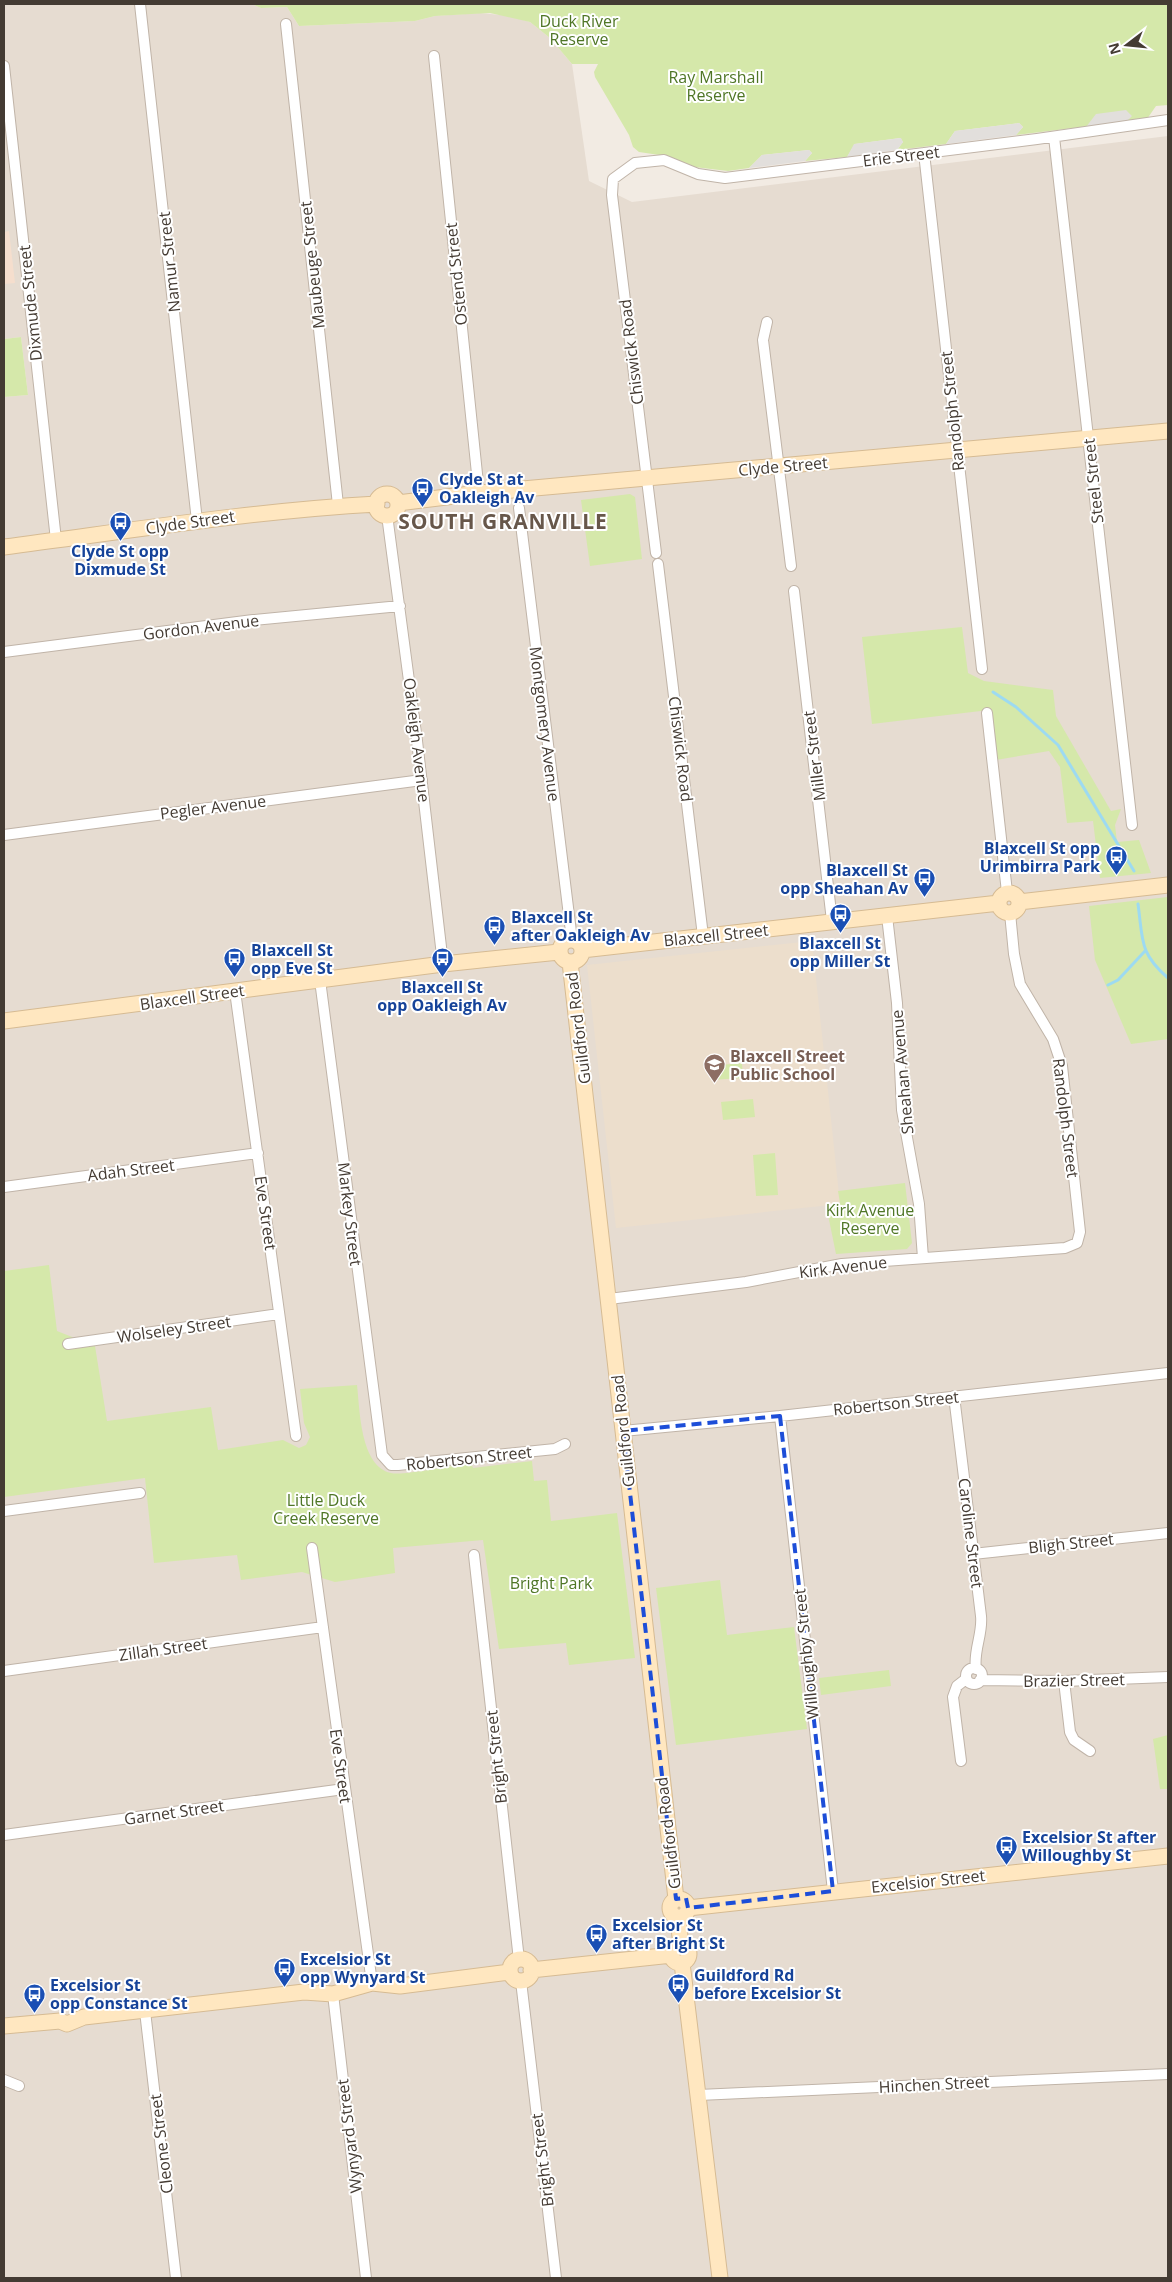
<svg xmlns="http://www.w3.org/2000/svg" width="1172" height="2282" font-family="'Open Sans',sans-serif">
<rect width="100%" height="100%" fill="#f2ebe3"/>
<path fill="#e6dcd1" d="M4,4h248l9,4 26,-1 12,19 116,-5 20,-5 45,-3 30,3 20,6 20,16 22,26 17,117 43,21 536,-66v2142h-1164v-1881l24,-2 -7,-58 -17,2z"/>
<path fill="#f5decd" d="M9,231l6,52 -11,1v-52z"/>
<path fill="#ecdecc" d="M812,941l28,263 -224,24 -29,-263z"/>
<path fill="#d5e8aa" d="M252,4h916v101l-12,1 -9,13 -131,16 7,-8 -4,-4 -64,8 -9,13 -49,6 6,-8 -3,-4 -45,6 -8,13 -42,4 7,-8 -3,-3 -47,5 -13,13 -21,3 -34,-4 -28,-11 -27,-4 -6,-5 -4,-12 -34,-58 -1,-5 4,-8h-26l-22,-26 -20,-16 -40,-9 -55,3 -20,5 -116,5 -12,-19 -26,1z
M21,337l7,58 -24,2v-58z
M630,494l5,3 7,62 -52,7 -9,-66z
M962,627l6,46 16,8 69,9 3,26 55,95 10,-2 -6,16 2,17 22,-2 12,33 -51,5 -7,-57 -26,2 -7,-56 -11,-16 -53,9 -7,-50 -117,14 -10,-87z
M1168,897v142l-37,5 -36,-84 -6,-54z
M742,1063l1,15 -32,2 -1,-14z
M753,1099l2,18 -32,3 -2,-18z
M775,1153l3,42 -22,1 -3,-41z
M905,1183l7,60 -5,6 -71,5 -10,-49 14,-2 -2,-12z
M49,1265l8,66 38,15 12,75 104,-14 7,43 65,-10 16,8 7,-3 4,-8 -6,-14 -4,-34 57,-4c3,25 3,81 34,88 11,3 65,-8 80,-10l2,5 59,-7 2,20 13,-1 4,41 66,-8 18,145 -66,7 -3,-22 -67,6 -16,-109 -90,8 2,25 -60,9 -33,-10 -61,8 -4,-25 -83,8 -9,-85 -141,19v-226z
M720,1580l7,55 67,-8 13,102 -131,16 -20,-157z
M889,1670l2,16 -70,9 -2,-17z
M1168,1735v54h-8l-7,-50z"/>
<path fill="#e2dfdc" d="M1126,110l6,6 -6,6 -40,5 10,-13z
M1019,123l4,4 -7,8 -70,9 9,-13z
M901,138l2,4 -6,8 -50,7 7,-13z
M809,150l3,3 -7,8 -56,7 13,-13z"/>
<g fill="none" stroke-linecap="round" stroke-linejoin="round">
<path stroke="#9ddaf1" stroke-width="3" d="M993,692l23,15 42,38 76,126
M1138,904c5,36 1,49 30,74
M1108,985l10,-5 27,-29"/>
<defs>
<path id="street" d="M140,4l57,517
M286,24l52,481
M434,56l45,437
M4,66l52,474
M1054,137l78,688
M924,153l58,516
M767,322l-4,18 28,226
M519,508l53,432
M387,515l30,226 26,223
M656,553l-44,-358 1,-16 22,-16 29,-3 34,14 27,4 312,-39 131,-19
M658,564l45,372
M794,591l38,330
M4,652l249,-32 147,-14
M987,713l20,179
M4,835l418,-55
M887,916l10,87 5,107 17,94 4,54
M320,980l62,475 9,10h7l157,-16 10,-5
M235,991l61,445
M4,1187l254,-34
M609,1299l137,-17 96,-18 223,-16 12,-5 3,-11 -18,-166 -9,-27 -33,-55 -6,-30 -4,-41
M68,1344l211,-30
M954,1396l27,220c2,18 -8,35 -5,53
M780,1416l53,475
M623,1431l157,-15 388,-43
M4,1511l136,-18
M312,1548l60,435
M973,1554l195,-21
M474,1555l45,405
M966 1676a8 8 0 1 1 16 0a8 8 0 1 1-16 0Z
M4,1671l319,-44
M980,1680l84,1 104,-4
M1064,1681l6,51 4,8 16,11
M961,1761l-8,-64 4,-11 9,-7
M4,1835l340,-46
M521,1981l35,297
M333,1994l33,284
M145,2011l31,267
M4,2080l15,6
M699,2095l469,-21"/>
<path id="secondary" d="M376 505a11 11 0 1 1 22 0a11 11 0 1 1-22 0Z
M398,503l81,-10 689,-62
M4,547c124,-16 248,-36 373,-43
M999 903a10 10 0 1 1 20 0a10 10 0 1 1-20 0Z
M1019,902l149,-17
M560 951a11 11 0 1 1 22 0a11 11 0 1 1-22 0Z
M582,950l417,-47
M570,962l106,937
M4,1021l439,-57 116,-12
M670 1908a9 9 0 1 1 18 0a9 9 0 1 1-18 0Z
M688,1908l480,-52
M678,1918l3,28
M671 1954a9 9 0 1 1 18 0a9 9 0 1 1-18 0Z
M510 1970a11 11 0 1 1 22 0a11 11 0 1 1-22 0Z
M682,1963l38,315
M531,1970l141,-15
M4,2026l56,-5 7,3 17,-7 220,-25 29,2 39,-11 28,3 110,-14"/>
</defs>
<use href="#street" stroke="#c0b4a8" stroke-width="12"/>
<use href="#secondary" stroke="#d6bb93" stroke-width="17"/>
<use href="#street" stroke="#fff" stroke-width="10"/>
<use href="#secondary" stroke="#ffe7c0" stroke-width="15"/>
</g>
<path fill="none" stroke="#1d4ed8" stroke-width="4" stroke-dasharray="10 6" stroke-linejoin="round" d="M780,1416l53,475 -145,17 -2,-10 -10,1 -53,-468z"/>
<defs>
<symbol id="bus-pin" viewBox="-11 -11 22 30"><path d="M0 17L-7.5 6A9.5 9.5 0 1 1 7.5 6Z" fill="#1a4fb4" stroke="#fff"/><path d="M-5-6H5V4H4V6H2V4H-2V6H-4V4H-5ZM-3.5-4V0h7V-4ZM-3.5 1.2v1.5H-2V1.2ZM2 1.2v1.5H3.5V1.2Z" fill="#fff"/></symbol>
<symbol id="school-pin" viewBox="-11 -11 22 30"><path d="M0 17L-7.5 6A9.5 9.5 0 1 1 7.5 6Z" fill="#8d6e63" stroke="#fff"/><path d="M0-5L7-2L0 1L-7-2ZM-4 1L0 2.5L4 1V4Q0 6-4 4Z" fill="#fff"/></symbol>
</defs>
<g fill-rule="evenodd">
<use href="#bus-pin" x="410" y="476" width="25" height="34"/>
<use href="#bus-pin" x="108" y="510" width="25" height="34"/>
<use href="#bus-pin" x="1104" y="844" width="25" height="34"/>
<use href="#bus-pin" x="912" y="866" width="25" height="34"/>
<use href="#bus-pin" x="828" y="902" width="25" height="34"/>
<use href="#bus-pin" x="482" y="914" width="25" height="34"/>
<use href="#bus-pin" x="430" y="946" width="25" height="34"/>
<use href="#bus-pin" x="222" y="946" width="25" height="34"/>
<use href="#school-pin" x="702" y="1052" width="25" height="34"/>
<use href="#bus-pin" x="994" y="1834" width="25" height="34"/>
<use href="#bus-pin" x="584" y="1922" width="25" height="34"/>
<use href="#bus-pin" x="272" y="1956" width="25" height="34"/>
<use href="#bus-pin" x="666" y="1972" width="25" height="34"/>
<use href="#bus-pin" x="22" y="1982" width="25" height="34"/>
</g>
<g text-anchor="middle" stroke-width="4" stroke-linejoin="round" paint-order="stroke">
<g font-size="16" fill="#4f7626" stroke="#fff">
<text x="579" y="27">Duck River<tspan x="579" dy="18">Reserve</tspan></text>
<text x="716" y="83">Ray Marshall<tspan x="716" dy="18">Reserve</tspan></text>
<text x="870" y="1216">Kirk Avenue<tspan x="870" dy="18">Reserve</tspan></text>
<text x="326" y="1506">Little Duck<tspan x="326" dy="18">Creek Reserve</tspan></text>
<text x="551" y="1589">Bright Park</text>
</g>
<g font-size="16" fill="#443b33" stroke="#fff">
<text transform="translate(901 156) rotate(-7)" y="6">Erie Street</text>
<text transform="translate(169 262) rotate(-96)" y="6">Namur Street</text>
<text transform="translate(312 265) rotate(-96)" y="6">Maubeuge Street</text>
<text transform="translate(456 274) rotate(-96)" y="6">Ostend Street</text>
<text transform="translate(30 303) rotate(-96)" y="6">Dixmude Street</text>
<text transform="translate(631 352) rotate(-97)" y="6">Chiswick Road</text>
<text transform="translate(952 411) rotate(-96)" y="6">Randolph Street</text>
<text transform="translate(783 466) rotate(-5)" y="6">Clyde Street</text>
<text transform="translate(1093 481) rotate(-96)" y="6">Steel Street</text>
<text transform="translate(190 522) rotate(-8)" y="6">Clyde Street</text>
<text transform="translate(201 627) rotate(-7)" y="6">Gordon Avenue</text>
<text transform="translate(545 724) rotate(83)" y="6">Montgomery Avenue</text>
<text transform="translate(417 740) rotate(83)" y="6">Oakleigh Avenue</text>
<text transform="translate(681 749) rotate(83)" y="6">Chiswick Road</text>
<text transform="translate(814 756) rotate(-97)" y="6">Miller Street</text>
<text transform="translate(213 807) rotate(-7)" y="6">Pegler Avenue</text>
<text transform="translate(716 935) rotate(-6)" y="6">Blaxcell Street</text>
<text transform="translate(192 997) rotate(-8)" y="6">Blaxcell Street</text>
<text transform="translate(578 1028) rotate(-97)" y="6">Guildford Road</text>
<text transform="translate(902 1072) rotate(-95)" y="6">Sheahan Avenue</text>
<text transform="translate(1066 1118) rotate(83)" y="6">Randolph Street</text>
<text transform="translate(131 1170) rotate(-7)" y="6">Adah Street</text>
<text transform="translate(266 1213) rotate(82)" y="6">Eve Street</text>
<text transform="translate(350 1214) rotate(83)" y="6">Markey Street</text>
<text transform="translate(843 1267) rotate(-7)" y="6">Kirk Avenue</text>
<text transform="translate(174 1329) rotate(-8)" y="6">Wolseley Street</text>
<text transform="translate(896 1403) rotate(-6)" y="6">Robertson Street</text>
<text transform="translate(623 1431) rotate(-96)" y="6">Guildford Road</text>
<text transform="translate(469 1458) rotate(-6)" y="6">Robertson Street</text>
<text transform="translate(971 1533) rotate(83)" y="6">Caroline Street</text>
<text transform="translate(1071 1543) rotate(-6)" y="6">Bligh Street</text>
<text transform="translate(163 1649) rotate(-8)" y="6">Zillah Street</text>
<text transform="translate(806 1654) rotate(-96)" y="6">Willoughby Street</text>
<text transform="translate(1074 1680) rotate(-1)" y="6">Brazier Street</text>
<text transform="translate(496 1757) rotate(-96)" y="6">Bright Street</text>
<text transform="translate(341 1766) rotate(82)" y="6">Eve Street</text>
<text transform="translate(174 1812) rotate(-8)" y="6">Garnet Street</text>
<text transform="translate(668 1833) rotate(-97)" y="6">Guildford Road</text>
<text transform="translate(928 1881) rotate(-6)" y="6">Excelsior Street</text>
<text transform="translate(934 2084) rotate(-3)" y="6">Hinchen Street</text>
<text transform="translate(349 2136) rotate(-97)" y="6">Wynyard Street</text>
<text transform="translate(161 2144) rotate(-97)" y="6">Cleone Street</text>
<text transform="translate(542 2160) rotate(-97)" y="6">Bright Street</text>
</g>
<g font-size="16" font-weight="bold" fill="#164399" stroke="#fff" text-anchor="start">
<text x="439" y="485">Clyde St at<tspan x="439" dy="18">Oakleigh Av</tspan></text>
<text x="120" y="557" text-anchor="middle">Clyde St opp<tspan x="120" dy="18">Dixmude St</tspan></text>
<text x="1100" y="854" text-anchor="end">Blaxcell St opp<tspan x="1100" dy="18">Urimbirra Park</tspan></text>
<text x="908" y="876" text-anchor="end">Blaxcell St<tspan x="908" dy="18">opp Sheahan Av</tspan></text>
<text x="511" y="923">Blaxcell St<tspan x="511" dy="18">after Oakleigh Av</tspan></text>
<text x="840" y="949" text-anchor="middle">Blaxcell St<tspan x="840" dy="18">opp Miller St</tspan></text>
<text x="251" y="956">Blaxcell St<tspan x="251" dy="18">opp Eve St</tspan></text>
<text x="442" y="993" text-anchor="middle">Blaxcell St<tspan x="442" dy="18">opp Oakleigh Av</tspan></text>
<text x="1022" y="1843">Excelsior St after<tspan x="1022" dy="18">Willoughby St</tspan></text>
<text x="612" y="1931">Excelsior St<tspan x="612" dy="18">after Bright St</tspan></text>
<text x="300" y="1965">Excelsior St<tspan x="300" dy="18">opp Wynyard St</tspan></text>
<text x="694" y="1981">Guildford Rd<tspan x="694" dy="18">before Excelsior St</tspan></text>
<text x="50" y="1991">Excelsior St<tspan x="50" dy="18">opp Constance St</tspan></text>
</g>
<g font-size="16" font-weight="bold" fill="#785e54" stroke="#fff" text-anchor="start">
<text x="730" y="1062">Blaxcell Street<tspan x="730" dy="18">Public School</tspan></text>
</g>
<g font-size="21" font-weight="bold" letter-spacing="1" fill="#67574a" stroke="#fff">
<text x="503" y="529">SOUTH GRANVILLE</text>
</g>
</g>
<rect width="1172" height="2282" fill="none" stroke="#443b33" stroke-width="10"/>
<g transform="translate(1127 45) rotate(254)" stroke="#ffffff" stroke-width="4" paint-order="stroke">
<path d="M0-4L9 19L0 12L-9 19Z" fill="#443b33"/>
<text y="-8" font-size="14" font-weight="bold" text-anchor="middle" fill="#443b33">N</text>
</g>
</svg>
